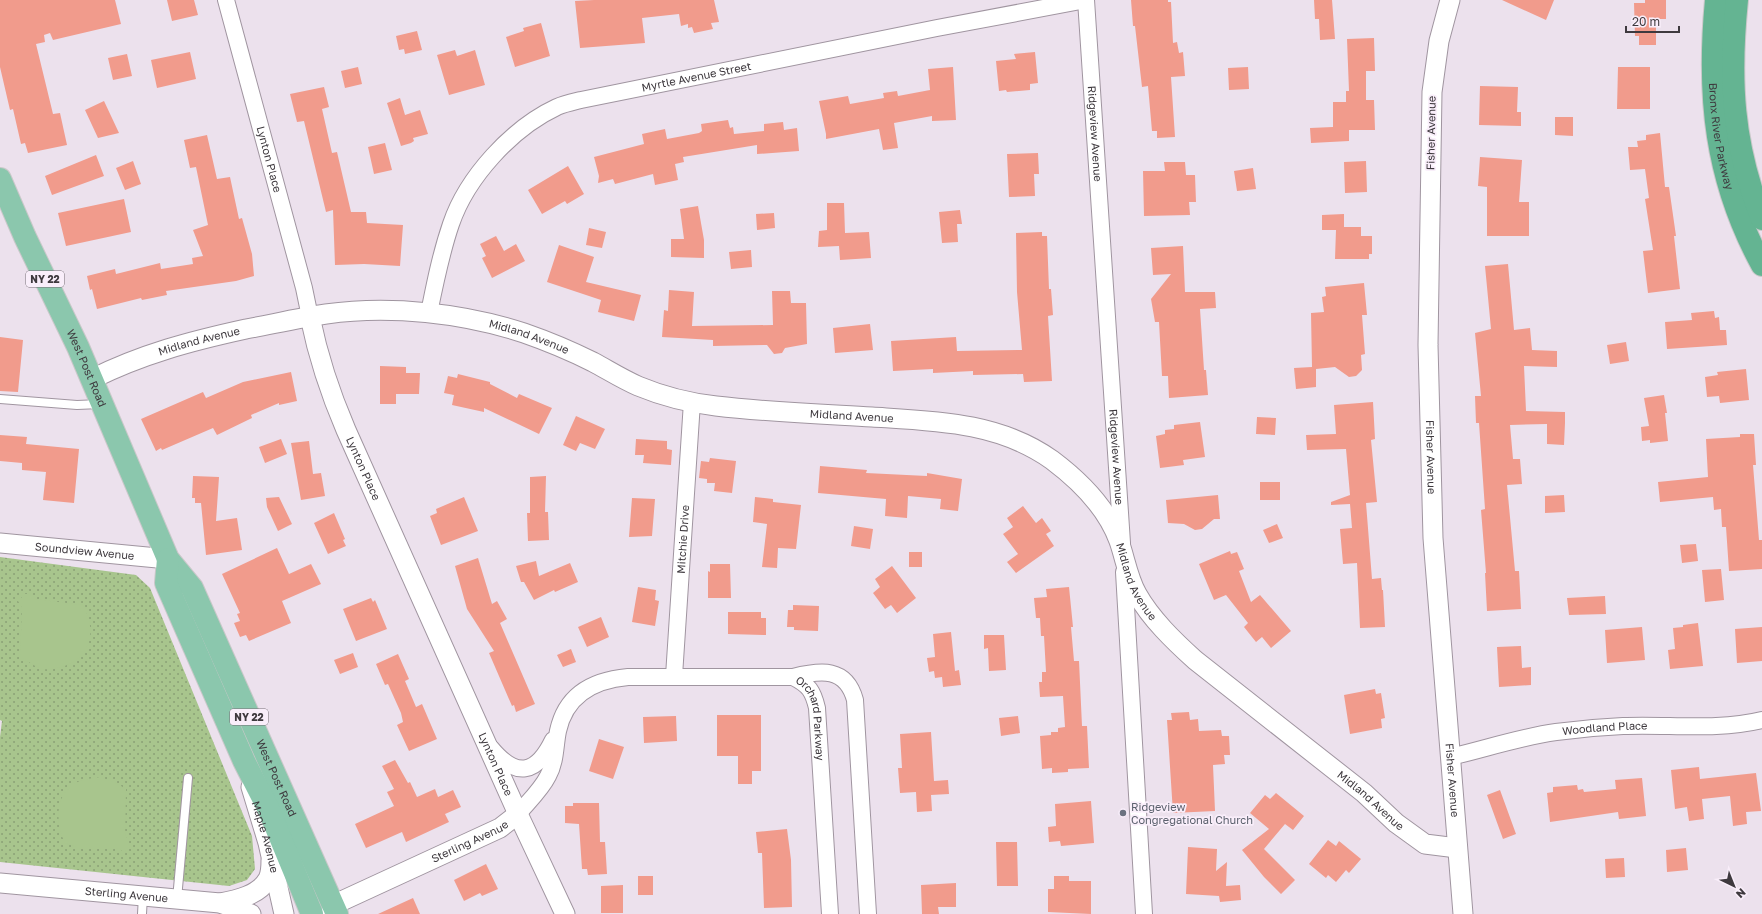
<svg xmlns="http://www.w3.org/2000/svg" width="1762" height="914" font-family="'Golos Text',sans-serif">
<defs>
<pattern id="park-dots" width="8" height="8" patternUnits="userSpaceOnUse"><rect width="8" height="8" fill="#a8c58d"/><path d="M2 2h.1M6 6h.1" fill="none" stroke="#8aa175" stroke-width="1.8" stroke-linecap="round"/></pattern>
</defs>
<rect width="100%" height="100%" fill="#ece1ed"/>
<path fill="url(#park-dots)" d="M0,557l136,18 14,13 102,248 3,33 -8,11 -18,6 -229,-24v-125l2,-16 -2,-1z"/>
<path fill="#a8c58d" d="M25,594h6l3,5 49,6c14,25 9,53 -22,62 -6,1 -14,4 -21,1 -8,-3 -14,-8 -20,-13l2,-47 -4,-7z
M100,777l14,5 12,7 -1,47 4,3v10l-5,3 -9,-5h-39l-11,-4c-8,-16 -11,-43 5,-56 9,-8 19,-8 30,-10z"/>
<path fill="#f19b8c" d="M0,0h115l6,24 -68,16 -3,-7 -6,2 1,7 -9,2 17,70 7,-1 7,32 -39,8 -3,-10 -4,1 -8,-35 -3,1 -10,-43z
M167,0h27l4,15 -26,6z
M594,0h120l5,22 -8,1 2,6 -19,4 -2,-6 -4,1v-4l-7,2 -2,-12 -37,4 3,25 -65,5 -5,-47z
M1131,0h37v2h3l2,41 4,-1 2,11 4,-1 2,24 -14,1 4,60 -18,1v-7h-5l-4,-45 -6,1 -7,-61h-2z
M1314,0h18l3,39 -15,1 -1,-21h-4z
M1502,0h52l-8,20z
M1645,0h21v19h-10v26h-17v-9h-4l-1,-33h11z
M541,23l9,33 -35,11 -9,-30 18,-6 -1,-3z
M417,31l5,19 -17,4 -1,-5 -5,1 -3,-14z
M1374,38l1,33h-9v29h8l1,30h-26v11l-38,2 -1,-15 23,-1v-25h13v-11h3l-2,-52z
M455,50l2,6 18,-6 10,35 -36,10 -12,-40z
M190,52l6,27 -39,9 -6,-28z
M1035,52l3,31 -8,1v6l-23,2 -1,-2 -7,1 -3,-30 20,-2 -2,-5z
M127,54l5,22 -19,4 -5,-22z
M358,67l4,17 -17,4 -4,-17z
M953,67l3,53 -24,1v-5l-38,7 4,25 -15,2 -4,-21 -53,10v-5l-7,-33 29,-5 2,8 34,-6 -1,-5 14,-2 1,5 32,-6 -2,-21z
M1248,67l1,22 -20,1 -1,-22z
M1618,67h32v42h-33z
M1480,86l38,1 -1,25h4v14l-42,-1z
M324,87l5,20 -7,2 10,44 5,-1 14,60h15l1,11 36,2 -3,41 -36,-2 -29,1 -2,-55 -7,2 -22,-91 -7,1 -7,-28z
M400,98l5,17 15,-5 8,24 -15,4 1,3 -3,2 -10,3 -14,-43z
M104,101l15,32 -21,5 -13,-28z
M1555,117h18v19l-18,-1z
M728,120l2,8 3,-1 1,7 30,-3v-7l19,-2 1,8 13,-2 2,23 -42,3v-9l-74,12 1,5 -9,2 3,16 -23,5 -2,-11 -38,10 -2,-5 -15,4 1,-7 -5,-19 50,-13 -2,-10 23,-5 2,10 32,-6 3,-2 -1,-7z
M1660,133l5,54h4l7,49h-2l6,53 -32,4 -5,-42 10,-1 -8,-51 4,-1 -4,-29 -15,1 -2,-23h10l-1,-6 9,-1v-5z
M207,135l10,44 13,-2 9,42 3,-1 10,36 2,22 -18,5 -70,10 1,4 -25,5 -1,-2 -44,11 -5,-20 -2,1 -3,-14 28,-7 1,5 44,-11 1,6 32,-5 -1,-6 11,-2 -10,-26 15,-5 -12,-58 -6,1 -6,-28z
M385,143l7,27 -18,4 -6,-27z
M1038,153l1,21h-5l1,22 -26,1 -2,-43z
M96,155l8,21 -52,19 -7,-19z
M1480,157l42,3 -3,42h10v34h-42v-49l-9,-1z
M133,161l8,23 -16,6 -9,-22z
M1366,161l1,31 -22,1 -1,-31z
M1164,162h21l1,13h9l1,27h-7l1,13 -46,1 -1,-45h22z
M568,166l16,28 -17,10 -2,-3 -23,13 -14,-24z
M1253,168l3,21 -19,2 -3,-20z
M124,199l7,33 -65,14 -8,-33z
M827,203h17l1,30 24,-1 2,26 -31,2 -1,-14 -21,1 1,-16 8,-1z
M698,206l6,34v18l-33,-1v-18h13l-4,-30z
M960,210l2,14h-5l1,18 -16,1 -3,-31z
M774,213l1,15 -18,2 -1,-16z
M1344,214v13h17v9h11v18h-3v5h-34l1,-29h-14v-15z
M589,228l17,4 -4,16 -16,-3z
M1042,232v4h5l2,53h2l2,26 -5,1 4,65 -28,1 -1,-8 -50,1v-4l-40,2v-4l-40,2 -2,-30 65,-4 1,14 65,-1 -5,-58 -1,-59z
M496,236l8,15 12,-7 9,17 -33,17 -10,-20 4,-2 -6,-12z
M559,245l35,12 -8,25 55,13 -7,26 -36,-9 3,-12 -54,-18z
M1183,246l2,46h30l1,16 -16,1 4,61h2l2,25 -39,3 -1,-22h-6l-3,-54h-4l-4,-23 20,-25 -18,1 -2,-27z
M751,250l1,17 -21,2 -2,-17z
M1508,264l6,66 16,-2 2,22 25,1v16l-33,-1 2,45 39,1v11l-1,22 -17,-1v-20l-37,1 3,34h7l2,25 -15,1 8,86h4l2,38 -34,2 -2,-38h1l-5,-63 4,-1 -6,-86h-3l-1,-27h6l-6,-63 16,-4 -6,-63z
M1364,283l3,32h-5l3,39 -4,1 1,15 -6,6 -7,1 -14,-10 -19,2v18l-20,2 -2,-21 18,-1 -1,-54 13,-1 -2,-15 4,-1 -1,-9z
M669,290l25,2 -2,34 81,-1 -1,-34h18l1,12h15l1,41 -22,4 -3,5 -8,1 -7,-9 -54,1v-6l-51,-3 2,-27 4,1z
M1714,311l1,7 4,-1 1,13h6l1,15 -60,4 -2,-27 27,-2 -1,-7z
M870,324l3,26 -38,3 -2,-25z
M0,337l23,3 -5,52 -18,-1z
M1626,342l3,19 -19,3 -3,-19z
M380,366l26,1v6h14l-1,21h-23v10h-16z
M1746,369l3,31 -29,3 -1,-7 -12,1 -2,-20 13,-2 -1,-3z
M291,372l6,29 -18,4v-2l-28,12 1,3 -35,17 -4,-7 -51,22 -1,-2 -5,3 -15,-32 62,-27 3,6 37,-16z
M458,374l32,8v2l27,14 2,-4 33,14 -13,26 -55,-26v4l-32,-7 2,-10 -10,-2 4,-17 9,2z
M1664,395l3,18h-2l3,28 -18,2v-3l-8,1 -1,-14 8,-1 -5,-28z
M1373,402l2,37 -4,1 6,62 -11,1 6,76 9,-1 1,12h1l2,37 -25,1 -3,-65 -14,1 -3,-35 12,-1 -2,-24 -19,1v-3l19,-7 -4,-46 -39,1 -1,-15 30,-1 -2,-29z
M576,416l29,13 -10,20 -15,-6 -4,8 -13,-6z
M1257,417l19,1 -1,17 -19,-1z
M1200,422l5,35 -22,3 1,5 -24,3 -4,-32 9,-2v-4l9,-1v-4z
M1740,434h14l2,31h-3l6,75h3v29l-33,2 -3,-44h-4l-1,-18 -7,1 -1,-13 -53,5 -2,-20 50,-5 -2,-38 34,-2z
M0,435l27,2 -1,7 53,5 -5,54 -31,-3 3,-28 -24,-2v-7l-22,-2z
M281,439l6,15 -22,9 -6,-16z
M636,439l31,2v8l5,1 -1,15 -28,-2 1,-8h-9z
M309,441l4,33 8,-1 4,23 -24,4 -10,-57z
M710,458l26,3 -4,32 -18,-2 1,-8h-8v-4l-8,-1 2,-17 8,1z
M820,466l47,4 -1,3 61,3v-3l35,6 -4,32 -18,-2 1,-10 -33,-3 -1,22 -22,-2 1,-17 -68,-6z
M193,476l26,1 -3,44 21,-3 5,32 -36,5 -5,-52h-6v-5h-3z
M546,476l-1,36h3l1,28 -21,1 -1,-28h3v-36z
M1260,482h20v18h-20z
M1218,495l2,24h-6l-12,10 -7,1 -11,-6 -16,-1 -2,-23z
M1564,495l1,17 -20,1v-17z
M279,497l13,27 -14,7 -11,-24 -1,-9z
M464,497l14,34 -37,14 -11,-29 7,-3 -1,-4z
M755,497l18,2v3l28,3 -5,44 -18,-1 -1,20 -15,-1 5,-43 -14,-2z
M632,498l23,1 -3,37 -23,1z
M1023,506l13,17 6,-5 9,13 -5,3 8,12 -38,27 -9,-11 11,-8 -15,-20 10,-7 -6,-9z
M334,513l11,26 -2,1 3,6 -18,8 -14,-31z
M1277,524l6,14 -14,5 -6,-13z
M854,526l19,3 -3,20 -19,-3z
M1696,544l2,17 -16,2 -2,-18z
M277,548l12,26 22,-10 10,20 -39,17 9,22 -42,18 -3,-6 -6,2 -6,-14 6,-2 -3,-7 3,-1 -18,-39z
M1230,551l1,3 6,-2 7,17 -5,2 12,31 9,-7 31,36 -20,17 -9,-11 -6,5 -12,-15 4,-4 -22,-28 -12,5 -15,-36z
M909,552h13v15h-13z
M478,558l14,46 5,-3 10,18 -7,4 35,81 -19,8 -2,-7 -2,1 -23,-53 5,-2 -27,-42 -12,-43z
M536,561l3,15 31,-13 8,19 -23,10 -1,-2 -20,10 -10,-18h-3l-5,-16z
M710,564h20l1,34h-23v-27l2,1z
M892,566l24,32 -19,15 -6,-8 -6,4 -12,-16 7,-6 -5,-8z
M1721,569l3,31 -19,2 -3,-32z
M638,587l18,3 -1,10 4,1 -4,25 -23,-4z
M1069,587l4,40h-2l3,34h5l3,65h5l2,42 -21,1v3l-16,1v-5l-10,1 -2,-33 11,-1v-3h7v-4l7,-1 -2,-31 -23,1 -1,-15h3v-10h4l-2,-36h-3l-1,-18h-4l-2,-20 13,-1 -1,-8z
M1605,596l1,18 -37,1 -2,-17z
M371,598l2,4 2,-2 12,29 -31,12 -13,-32z
M793,605l26,1 -1,25 -24,-1v-3h-7l1,-17h5z
M728,612h33v6h5v17l-38,-1z
M601,617l8,20 -22,10 -9,-20z
M1698,623l5,43 -33,3 -2,-19 7,-1 -2,-21 10,-1v-2z
M1642,627l3,33 -38,3 -2,-33z
M1762,627v34l-25,2 -2,-34z
M951,632l4,39 4,-1 2,15 -18,2 -1,-10 -7,1 -1,-7 -5,1 -2,-14 8,-1 -2,-23z
M984,635h20l2,35 -17,1 -1,-23 -4,1z
M1521,646l1,22 9,-1v18l-32,2 -2,-40z
M571,649l5,13 -13,5 -6,-12z
M353,653l5,14 -18,7 -6,-14z
M398,654l11,25 -4,2 11,26 6,-3 15,35 -28,12 -12,-26 6,-3 -2,-9 -13,-29 -3,1 -9,-21z
M1375,689l1,5 5,-1 4,25 -4,1 1,9 -32,6 -6,-39z
M1189,712l1,8 8,-1 1,12 22,-1 1,6h7l1,19h-6l1,9 -12,1 2,46 -42,2 -6,-93h5l-1,-7z
M717,715h44v56h-9v13h-14v-28h-21z
M676,716l1,25 -33,2 -1,-26z
M1018,716l2,17 -19,3 -2,-18z
M931,732l3,49 14,-1 1,14 -18,1 1,16 -15,1 -1,-20 -16,1 -2,-25h4l-2,-34z
M599,739l25,8 -11,32 -24,-8z
M395,760l13,23 2,-1 7,15 18,-8 3,8 15,-7 8,17 -16,7 4,8 -43,20 -4,-10 -36,16 -11,-24 39,-18 -7,-14 7,-3 -12,-23z
M1699,767l1,12 56,-6 5,38 -15,1 1,12 -14,2 -3,-30 -28,3 2,20 -15,2 -2,-14 -12,2 -4,-39z
M1642,778l4,38 -27,3 -1,-7 -68,10 -3,-29 6,-1v-5l24,-2 1,5 5,-1 1,3 32,-3 -1,-9z
M1500,790l16,44 -13,5 -16,-44z
M1276,793l28,23 -11,14 -8,-6 -21,25 31,31 -14,14 -17,-17 -22,-27 27,-21 -19,-16 15,-18 5,4z
M1091,801l3,42 -33,3 -1,-5 -11,1 -1,-15 8,-1 -1,-22z
M573,803h26l1,39h5l2,32 -19,1 -1,-6h-5l-3,-45 -14,-1v-17h8z
M787,829l4,31 1,47 -28,1 -2,-55h-4l-2,-21z
M1328,840l8,6 3,-5 22,18 -12,14 -3,-3 -10,12 -8,-7 -2,3 -17,-14z
M996,842h21l1,44h-21z
M1188,847l29,2 -1,22 11,-9 -1,24 14,-1 1,15 -21,2 -1,-6 -33,-2z
M1686,848l2,22 -21,2 -1,-22z
M1624,858l1,19 -19,1 -1,-19z
M486,864l12,25 -16,7 -2,-3 -16,8 -10,-21z
M638,876h15v19h-15z
M1054,876h15v5h22v33l-43,-2v-23h6z
M956,883v24h-18l1,7h-17l-1,-29z
M623,885v28h-22v-27z
M413,898l7,16h-42z"/>
<g fill="none" stroke-linecap="round" stroke-linejoin="round">
<defs>
<path id="service" d="M0,399l77,6 23,-1
M177,899l11,-121
M142,914l1,-18"/>
<g id="minor">
<path id="s1" d="M226,0l78,288 6,29"/>
<path id="s2" d="M1086,0l36,543"/>
<path id="s3" d="M429,313c6,-30 12,-60 22,-89 16,-47 61,-96 106,-117 7,-3 16,-5 24,-7l356,-72 149,-28"/>
<path d="M1124,572l20,342"/>
<path id="s4" d="M674,676l18,-274"/>
<path id="s5" d="M793,677c16,8 20,14 24,31l13,206"/>
<path d="M491,748c25,30 45,27 62,-8"/>
<path id="s6" d="M1450,757c35,-8 70,-20 106,-25 22,-3 44,-5 67,-6 46,-2 94,5 139,-6"/>
<path d="M518,814c10,-12 23,-24 30,-38 8,-14 7,-31 10,-45 8,-37 36,-51 70,-54h165c28,-7 53,-10 62,23l13,214"/>
</g>
<g id="tertiary">
<path id="s7" d="M1450,0l-11,41 -7,51 -4,253 5,193 30,376"/>
<path id="s8" d="M310,317c8,39 20,76 36,113l172,384 47,100"/>
<path id="s9" d="M92,379c50,-25 99,-38 154,-50 27,-5 53,-11 80,-15 64,-9 137,-1 198,19 23,8 47,18 69,29 15,8 29,17 45,24 24,10 52,17 78,20 52,6 104,8 156,11 63,4 127,5 180,43 28,21 55,48 67,81 6,17 9,37 18,53 14,25 37,47 58,66l169,133 32,30 29,21 32,4"/>
<path id="s10" d="M0,543l168,16"/>
<path id="s11" d="M251,787l17,56 16,71"/>
<path id="s12" d="M0,883l220,20 31,11"/>
<path d="M220,903c17,-3 39,-8 48,-24 3,-6 3,-13 3,-19"/>
<path id="s13" d="M331,914l2,-9 167,-77 18,-14"/>
</g>
<g id="primary">
<path id="s14" d="M0,179l25,58 53,110 90,212 24,29 145,326"/>
<path d="M168,559l-2,24 78,178 24,47 44,106"/>
</g>
<g id="trunk">
<path id="s15" d="M1716,0c-9,96 -1,179 46,265"/>
<path d="M1737,0c-8,79 -5,144 25,219"/>
</g>
</defs>
<use href="#service" stroke="#a095a0" stroke-width="10"/>
<use href="#minor" stroke="#a095a0" stroke-width="18"/>
<use href="#tertiary" stroke="#a095a0" stroke-width="21"/>
<use href="#primary" stroke="#c9c8c9" stroke-width="24"/>
<use href="#trunk" stroke="#c9c8c9" stroke-width="24"/>
<use href="#service" stroke="#fff" stroke-width="8"/>
<use href="#minor" stroke="#fff" stroke-width="16"/>
<use href="#tertiary" stroke="#fff" stroke-width="19"/>
<use href="#primary" stroke="#8bc7ad" stroke-width="22"/>
<use href="#trunk" stroke="#64b492" stroke-width="22"/>
</g>
<circle fill="#6b7280" stroke="#f9eefa" stroke-width="1.5" cx="1123" cy="813" r="4"/>
<g text-anchor="middle" stroke-width="3.5" stroke-linejoin="round" paint-order="stroke">
<g fill="#f9eefa" stroke="#766f76" stroke-width="1">
<rect x="26" y="271" width="38" height="16" rx="3"/>
<rect x="230" y="709" width="38" height="16" rx="3"/>
</g>
<g font-size="10" font-weight="bold" fill="#3e393e">
<text x="45" y="283">NY 22</text>
<text x="249" y="721">NY 22</text>
</g>
<g font-size="11" fill="#3e393e" stroke="#f9eefa">
<text dy="4" stroke="none"><textPath href="#s3" startOffset="396">Myrtle Avenue Street</textPath></text>
<text transform="translate(1431 133) rotate(-89)" y="4">Fisher Avenue</text>
<text dy="4" stroke="none"><textPath href="#s2" startOffset="134">Ridgeview Avenue</textPath></text>
<text dy="4" stroke="none"><textPath href="#s15" startOffset="137">Bronx River Parkway</textPath></text>
<text dy="4" stroke="none"><textPath href="#s1" startOffset="165">Lynton Place</textPath></text>
<text dy="4" stroke="none"><textPath href="#s9" startOffset="450">Midland Avenue</textPath></text>
<text dy="4" stroke="none"><textPath href="#s9" startOffset="114">Midland Avenue</textPath></text>
<text dy="4" stroke="none"><textPath href="#s14" startOffset="208">West Post Road</textPath></text>
<text dy="4" stroke="none"><textPath href="#s9" startOffset="787">Midland Avenue</textPath></text>
<text dy="4" stroke="none"><textPath href="#s2" startOffset="458">Ridgeview Avenue</textPath></text>
<text dy="4" stroke="none"><textPath href="#s7" startOffset="459">Fisher Avenue</textPath></text>
<text dy="4" stroke="none"><textPath href="#s8" startOffset="161">Lynton Place</textPath></text>
<text dy="4" stroke="none"><textPath href="#s4" startOffset="137">Mitchie Drive</textPath></text>
<text dy="4" stroke="none"><textPath href="#s10" startOffset="85">Soundview Avenue</textPath></text>
<text dy="4" stroke="none"><textPath href="#s9" startOffset="1146">Midland Avenue</textPath></text>
<text dy="4" stroke="none"><textPath href="#s5" startOffset="49">Orchard Parkway</textPath></text>
<text dy="4" stroke="none"><textPath href="#s6" startOffset="158">Woodland Place</textPath></text>
<text dy="4" stroke="none"><textPath href="#s8" startOffset="485">Lynton Place</textPath></text>
<text dy="4" stroke="none"><textPath href="#s14" startOffset="661">West Post Road</textPath></text>
<text dy="4" stroke="none"><textPath href="#s7" startOffset="783">Fisher Avenue</textPath></text>
<text dy="4" stroke="none"><textPath href="#s9" startOffset="1471">Midland Avenue</textPath></text>
<text dy="4" stroke="none"><textPath href="#s11" startOffset="52">Maple Avenue</textPath></text>
<text dy="4" stroke="none"><textPath href="#s13" startOffset="160">Sterling Avenue</textPath></text>
<text dy="4" stroke="none"><textPath href="#s12" startOffset="127">Sterling Avenue</textPath></text>
</g>
<g font-size="11" fill="#5b616d" stroke="#f9eefa" text-anchor="start">
<text x="1131" y="811">Ridgeview<tspan x="1131" dy="13">Congregational Church</tspan></text>
</g>
</g>
<g transform="translate(1734 886) rotate(137)" stroke="#f9eefa" stroke-width="3" paint-order="stroke">
<path d="M0-3L7 15L0 10L-7 15Z" fill="#3e393e"/>
<text y="-6" font-size="11" font-weight="bold" text-anchor="middle" fill="#3e393e">N</text>
</g>
<path d="M1626 26v6h53v-6" fill="none" stroke="#3e393e" stroke-width="2"/>
<text x="1632" y="26" font-size="12" fill="#3e393e" stroke="#f9eefa" stroke-width="3" paint-order="stroke">20 m</text>
</svg>
